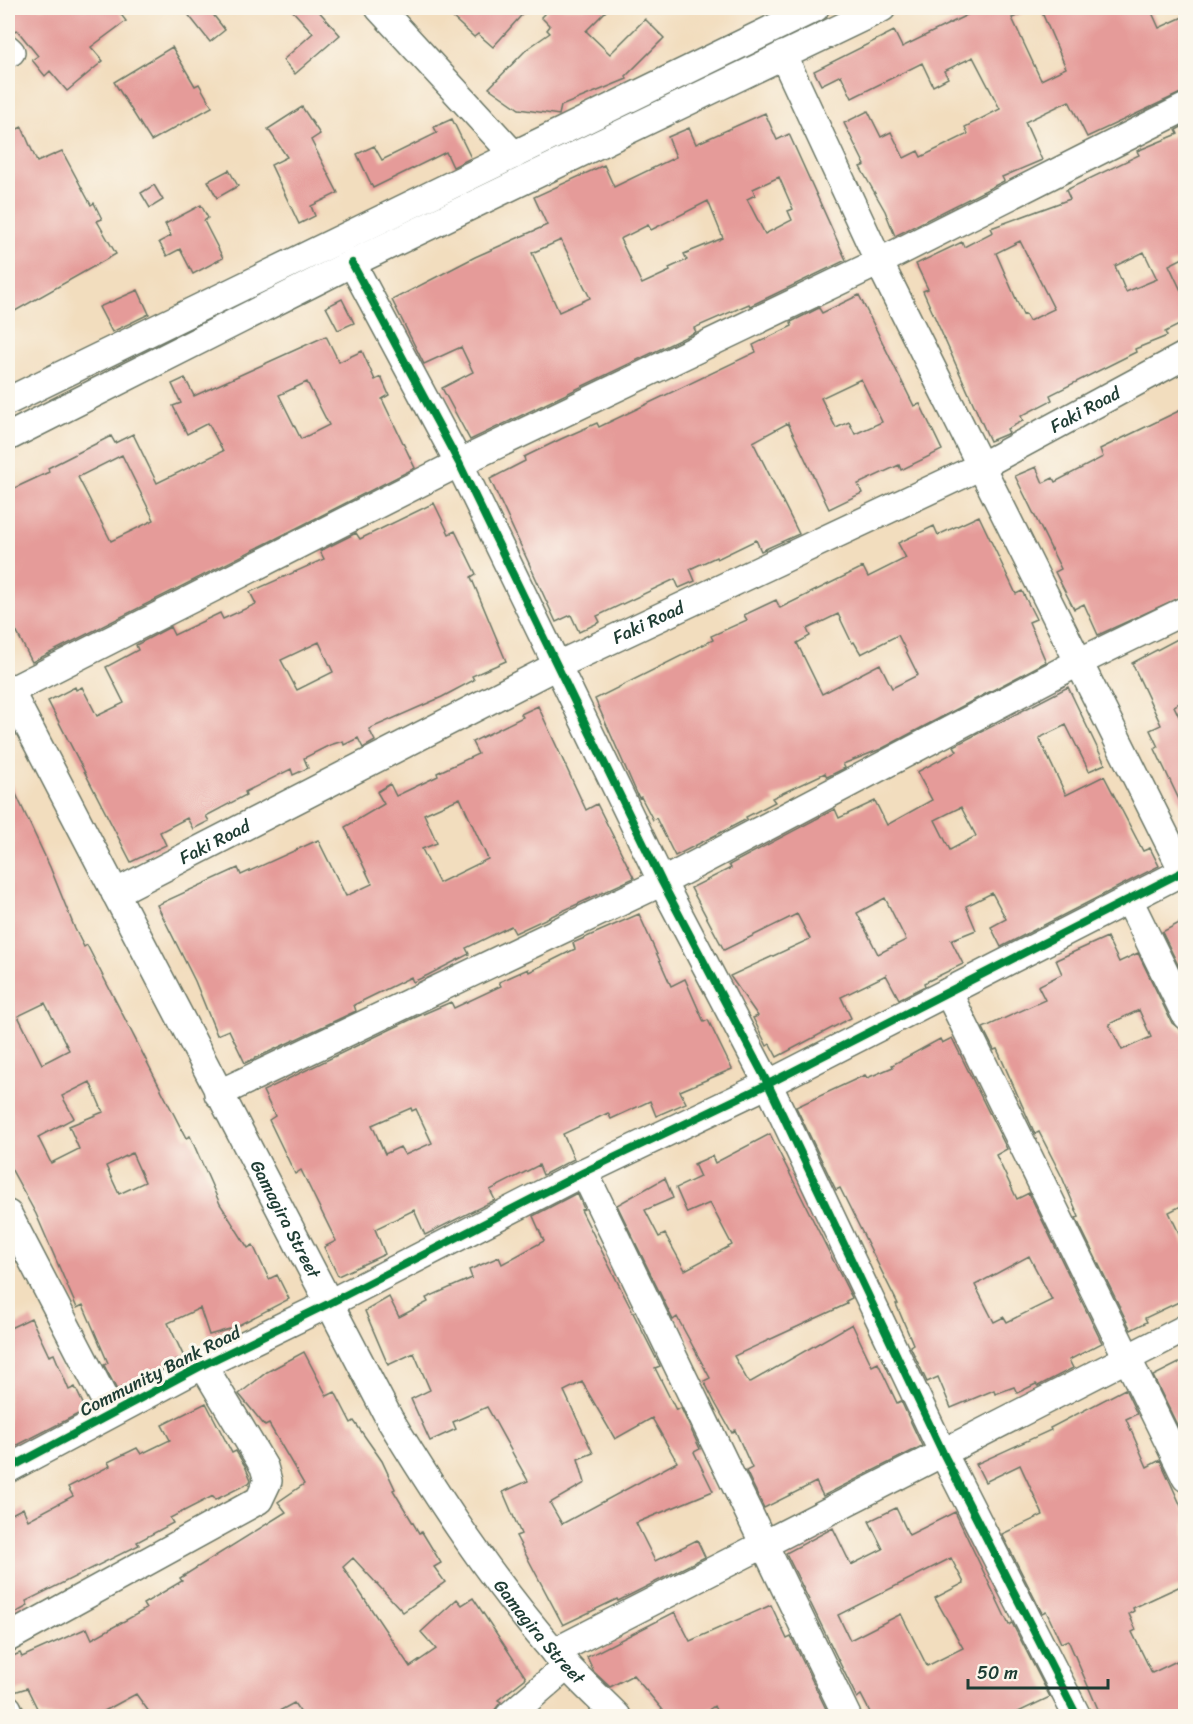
<svg xmlns="http://www.w3.org/2000/svg" width="1193" height="1724" font-family="Sriracha,sans-serif">
<rect width="100%" height="100%" fill="#fbf7ec"/>
<filter id="ink" filterUnits="userSpaceOnUse"><feTurbulence type="fractalNoise" baseFrequency=".0167" numOctaves="2"/><feDisplacementMap in="SourceGraphic" scale="12" xChannelSelector="R" yChannelSelector="G"/><feConvolveMatrix kernelMatrix="1 2 1 2 8 2 1 2 1" color-interpolation-filters="sRGB"/></filter>
<filter id="wash" filterUnits="userSpaceOnUse"><feTurbulence type="fractalNoise" baseFrequency=".008" numOctaves="4" result="noise"/><feDisplacementMap in="SourceGraphic" scale="24" xChannelSelector="R" yChannelSelector="G"/><feGaussianBlur stdDeviation="1.35" result="paint"/><feColorMatrix in="noise" values="0 0 0 0 0 0 0 0 0 0 0 0 0 0 0 0 0 1.4 0 .05"/><feComposite in="paint" operator="in"/></filter>
<g filter="url(#wash)">
<rect width="100%" height="100%" fill="#f2ddbe"/>
<g id="blocks">
<path fill="#e59b99" fill-rule="evenodd" d="M8,8h108l10,13 -35,26 12,14 -36,30 -17,-20 -5,5 -13,-16 6,-4 -21,-26 -9,4z
M183,8h25l17,22 -15,12z
M290,8h26l24,27 -45,39 -12,-14 30,-27z
M459,8h69l-35,39 -15,-13 -4,3 -23,-21z
M550,8h59l-23,23 24,23 35,-35 19,19 -38,38 1,3 -66,27 -2,9 -40,-6 -30,-21 38,-39 23,-16 -3,-3 3,-4 -9,-9z
M981,8h54l-23,10 29,62 25,-12 -26,-60h110l9,20 26,-12v75l-98,46 -18,-36 -44,21 17,38 -40,17 2,4 -109,55 -10,-25 -25,-44 5,-2 -21,-42 24,-12 13,26 10,-5 13,26 14,-7 3,6 47,-23 -3,-7 35,-18 -27,-52 -29,14 4,7 -15,8 -11,-23 -70,35 -11,-23 -20,10 -7,-14 80,-40 8,16z
M172,47l23,39 4,-2 13,23 -61,34 -37,-59z
M302,107l18,27 -9,6 27,53 -27,13 4,10 -16,8 -28,-59 16,-8 -19,-28z
M765,113l12,27 12,-6 57,126 -96,46 -1,-2 -55,24 2,4 -226,108 -28,-52 31,-16 -12,-25 -37,17 -32,-64 83,-43 72,-32 -13,-28 70,-32 10,22 62,-30 -8,-20 21,-9 7,16zM779,177l14,32 -5,2 4,9 -27,14 -18,-35 8,-4 -2,-6zM708,201l15,37 -39,16 3,6 -18,8 1,3 -28,13 -22,-45 28,-14 3,5zM561,240l29,58 -31,14 -27,-59z
M452,119l19,39 -18,9 -7,-15 -73,36 -16,-34 17,-8 8,14 55,-27 -3,-6z
M1185,125v132l-16,8 16,34v23l-20,10 2,4 -32,13 1,3 -86,43 2,5 -31,16 2,5 -16,8 2,4 -19,8 -67,-150 5,-2 -12,-25 46,-22 2,5 29,-15 -2,-4 79,-29 -4,-9 73,-35 -2,-4 41,-17 -2,-4zM1020,241l34,68 -25,12 -4,-7 -2,1 -27,-62zM1144,252l13,27 -31,13 -11,-26z
M22,127l15,35 25,-11 29,54 3,-2 8,16 -5,2 19,33 -108,61v-182z
M229,170l9,16 -21,12 -9,-17z
M154,185l9,15 -13,8 -9,-15z
M201,205l7,13 -4,3 19,37 -30,16 -13,-25 -13,7 -8,-14 12,-6 -6,-12z
M138,290l11,24 -37,18 -13,-25z
M859,295l55,111 6,-2 22,46 -41,20 -2,-5 -41,19 4,9 -33,16 -41,-86 -35,19 46,92 -38,17 -5,-11 -39,19 -1,-2 -26,12 5,12 -16,7 -4,-9 -78,37 3,6 -21,10 -8,-17 -15,7 -66,-143 35,-18 -1,-4 37,-18 36,-16 2,4 157,-75 -3,-7 39,-19 -1,-4 28,-14 3,5zM861,379l21,43 -27,12 -6,-12 -13,6 -15,-30z
M342,299l12,24 -16,7 -12,-23z
M326,336l13,26 23,-11 13,29 6,-3 8,18 -7,4 33,69 -383,194 -24,-47v-124l41,-19 -1,-4 63,-32 4,7 18,-9 24,49 66,-32 -15,-28 -21,11 -14,-28 8,-3 -9,-19 13,-6 9,18zM307,382l22,43 -28,14 -22,-44zM122,455l32,65 -43,21 -33,-64z
M1185,408v187l-87,40 -14,-31 -10,5 -19,-37 6,-3 -46,-93 21,-9 7,16 10,-5 2,4 48,-25 -3,-8z
M434,503l15,31 6,-3 21,43 -5,3 35,84 -34,15 2,4 -32,17 -73,32 6,12 -12,7 -5,-10 -14,7 -1,-4 -13,4 -26,13 4,10 -15,7 -2,-6 -46,23 1,3 -40,21 3,5 -16,8 -6,-11 -27,14 6,13 -35,17 -83,-161 27,-14 1,3 6,-3 15,29 27,-13 -18,-36 32,-17 -2,-5 34,-18 4,8 46,-22 3,6 33,-15 -6,-12 74,-33 -4,-8 36,-18 4,6zM319,642l14,30 -36,18 -16,-30z
M979,516l37,78 6,-3 14,28 -7,3 17,40 -165,87 -38,15 2,4 -18,9 -2,-4 -53,25 3,4 -29,15 1,2 -72,37 -19,-38 -3,2 -12,-23 -2,1 -44,-99 118,-59 -2,-4 36,-16 -3,-5 32,-15 4,8 83,-41 5,10 38,-19 -8,-15 36,-17 4,9zM838,614l14,29 2,-1 7,12 37,-19 20,40 -26,13 -12,-24 -58,30 -25,-51 13,-7 -3,-7z
M1185,635v65l-11,6 11,23v83l-30,-63 3,-2 -8,-17 11,-5 -29,-62z
M1068,687l37,77 -16,7 -23,-46 -27,13 27,57 38,-19 39,75 7,-3 9,18 -158,81 -10,-20 15,-8 -14,-26 -26,13 10,24 -25,10 12,24 -39,19 1,3 -26,13 -13,-24 -45,22 10,21 -74,39 -7,-13 -3,2 -14,-28 5,-2 -28,-40 80,-37 -13,-25 -73,36 -33,-62 40,-20 -2,-3 106,-56 4,9 36,-17 12,24 45,-25 -15,-28 40,-21 -3,-5zM961,807l15,29 -26,14 -15,-30zM885,898l21,42 -28,14 -21,-41z
M538,706l48,104 11,-6 37,74 -119,55 -4,-7 -45,22 3,6 -41,21 -15,7 -2,-5 -57,28 2,6 -111,52 -16,-33 -12,5 -22,-54 -38,-76 81,-37 3,7 77,-35 28,56 26,-12 -27,-57 39,-23 -7,-12 13,-8 6,12 42,-20 -1,-3 41,-19 -6,-12 51,-25 -2,-3zM460,798l28,61 -49,24 -17,-34 15,-6 -13,-29z
M8,777l42,90 25,62 9,18 3,-2 99,193 4,-2 30,68 28,44 5,-3 16,34 8,-4 12,24 -56,29 -24,7 -9,-27 -32,15 16,34 -67,33 -13,-25 4,-2 -25,-58 -6,3 -41,-94 -28,-51zM45,1003l24,47 -27,14 -24,-48zM90,1082l13,30 -34,14 10,23 -28,14 -13,-26 36,-19 -12,-22zM132,1153l13,29 -26,12 -13,-28z
M639,914l32,72 14,-7 19,43 4,-2 24,49 -52,22 6,12 -30,13 -6,-15 -39,18 -3,-6 -45,21 11,25 -31,16 -4,-10 -49,25 5,10 -70,35 -11,-25 -39,19 10,25 -47,22 -14,-29 12,-6 -35,-71 -6,4 -26,-54 6,-4 -12,-25 151,-73 37,-16 3,6 47,-22 -2,-4 29,-13 1,3 46,-23 -2,-6zM411,1108l1,3 4,-2 16,34 -27,12 -5,-8 -15,7 -13,-29z
M1185,920v53l-2,2 -21,-43z
M1107,937l12,25 19,-9 34,70 10,8 3,7v166l-16,8 16,34v53l-40,19 2,4 -16,8 -55,-112 3,-1 -17,-40 -23,-45 -4,2 -38,-85 -3,1 -11,-22 62,-28 -7,-14 24,-12 -6,-14zM1139,1010l12,27 -29,13 -13,-26z
M952,1038l55,111 -11,6 21,44 12,-6 73,150 -33,17 4,8 -35,18 -2,-2 -19,9 -3,-6 -19,7 -1,-4 -43,18 -13,-31 -11,5 -17,-36 3,-2 -17,-40h2l-58,-116 -4,2 -40,-83 69,-32 2,3 26,-11 -1,-2 48,-26 2,4zM1029,1256l23,44 -45,22 -3,-5 -10,5 -19,-37z
M770,1134l82,164 -6,3 1,3 -113,52 15,27 103,-59 20,42 6,-3 19,40 4,-2 21,45 -99,50 -7,-14 -52,26 -18,-37 6,-3 -17,-38 -3,3 -17,-30 -11,-22 6,-3 -33,-61 -4,3 -56,-115 48,-27 8,20 -28,12 14,27 6,-3 20,36 47,-25 -22,-42 -23,10 -11,-25 24,-11 -6,-13 18,-8 3,7z
M577,1193l7,16 -3,1 79,156 -5,2 21,42 5,-2 19,41 -6,3 19,39 -77,32 19,38 42,-21 8,17 -87,44 -1,-2 -54,26 -47,-89 5,-2 -18,-42 25,-11 -41,-74 -34,15 3,7 -26,12 -19,-42 19,-9 -16,-37 -26,12 -23,-54 24,-14 10,20 29,-15 -2,-4 46,-20 -3,-8 30,-13 3,7 42,-23 -11,-25zM582,1382l33,57 37,-21 25,44 -115,62 -12,-21 35,-20 -7,-24 15,-6 -29,-62z
M31,1318l18,38 5,-2 15,36 6,-3 11,23 -78,40v-121z
M304,1352l23,44 8,-4 16,31 3,-2 28,40 13,28 -2,1 26,43 3,-1 19,31 -7,4 11,15 -42,30 -50,-54 -10,9 67,100 26,-18 -15,-17 36,-33 5,6 11,-7 53,80 -28,22 3,2 -11,14h-187l-9,-13 -24,13h-118l-16,-22 -41,22 -5,-5 -10,5h-39l-14,-28 -19,6v-36l12,-5 2,4 65,-29 5,11 54,-30 -3,-5 39,-23 -2,-3 106,-66 -8,-10 26,-18 -35,-60 -4,2 -26,-32 28,-22z
M1185,1360v81l-32,-65z
M1125,1389l12,25 -11,5 21,48 13,-7 25,55v69l-52,24 1,3 -5,3 7,16 -4,2 20,41 33,-16v59h-84l-33,-76 -7,3 -15,-32 -4,2 -40,-79 41,-19 -23,-50 -35,17 -9,-18 75,-34 -1,-2z
M206,1403l26,50 4,-2 9,15 6,14 -2,3 -34,17 -2,-4 -43,22 3,5 -36,19 2,3 -113,56 2,5 -20,11v-101l15,-8 5,12 45,-24 -5,-9 42,-21 -2,-4 29,-14 4,6 29,-14 -8,-15z
M896,1508l13,27 46,-23 54,113 3,-2 38,74 -40,19h-138l-11,-21 -4,3 -71,-145 47,-25 18,37 32,-16 -14,-28zM951,1558l13,25 -29,15 28,50 -36,18 -26,-52 -51,26 -12,-25z
M771,1605l16,34 4,-2 37,76 -8,3h-101l-5,-10 -14,10h-32l-35,-41 -23,12 -16,-15 -7,-15 88,-45 15,29z"/>
</g>
</g>
<g filter="url(#ink)">
<use href="#blocks" fill-opacity="0" stroke="#697564" stroke-width="1.5"/>
<g fill="none" stroke-linecap="round" stroke-linejoin="round">
<defs>
<g id="minor">
<path d="M379,8l135,147"/>
<path d="M8,49l3,3"/>
<path d="M783,55l96,207 304,609"/>
<path d="M352,263l107,200 203,419 106,202 175,369 134,263"/>
<path d="M8,401l807,-393"/>
<path d="M8,437l344,-174 530,-255"/>
<path id="s1" d="M8,687l381,731c50,82 104,164 167,236 19,22 41,42 61,62"/>
<path d="M10,691l449,-228 420,-201 307,-155"/>
<path id="s2" d="M115,893l443,-228 425,-200 203,-110"/>
<path d="M1129,900l57,116"/>
<path d="M948,992l238,486"/>
<path d="M218,1094l444,-212 417,-220 107,-52"/>
<path d="M584,1172l263,544"/>
<path d="M8,1214l103,198"/>
<path d="M8,1469l195,-104 125,-61 256,-132 184,-88 418,-214"/>
<path d="M8,1638l251,-138 9,-19 -4,-14 -61,-102"/>
<path d="M554,1652l632,-324"/>
<path d="M8,1709l3,7"/>
<path d="M509,1716l58,-50"/>
</g>
</defs>
<use href="#minor" stroke="#697564" stroke-width="30"/>
<use href="#minor" stroke="#fff" stroke-width="27"/>
<defs>
<path id="cycleway" d="M352,263l107,200 203,419 106,202 175,369 134,263
M8,1469l195,-104 125,-61 256,-132 184,-88 418,-214"/>
</defs>
<use href="#cycleway" stroke="#fbf7ec" stroke-width="11"/>
<use href="#cycleway" stroke="#00873e" stroke-width="8"/>
</g>
</g>
<g text-anchor="middle" stroke-width="6" stroke-linejoin="round" paint-order="stroke">
<g font-size="18" fill="#1f3d34" stroke="#fbf7ec">
<text dy="6" stroke="none"><textPath href="#s2" startOffset="1084">Faki Road</textPath></text>
<text dy="6" stroke="none"><textPath href="#s2" startOffset="598">Faki Road</textPath></text>
<text dy="6" stroke="none"><textPath href="#s2" startOffset="112">Faki Road</textPath></text>
<text dy="6" stroke="none"><textPath href="#s1" startOffset="600">Gamagira Street</textPath></text>
<text transform="translate(160 1371) rotate(-27)" y="6">Community Bank Road</text>
<text dy="6" stroke="none"><textPath href="#s1" startOffset="1086">Gamagira Street</textPath></text>
</g>
</g>
<rect width="1193" height="1724" fill="none" stroke="#fbf7ec" stroke-width="30"/>
<path d="M968 1679v9h140v-9" fill="none" stroke="#1f3d34" stroke-width="3"/>
<text x="977" y="1679" font-size="18" fill="#1f3d34" stroke="#fbf7ec" stroke-width="4.5" paint-order="stroke">50 m</text>
</svg>
